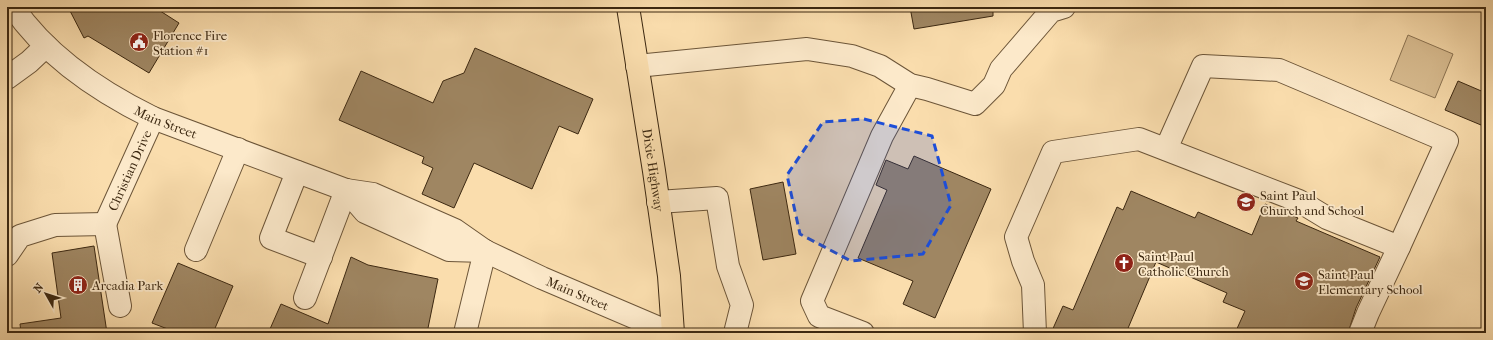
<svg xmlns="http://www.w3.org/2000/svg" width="1493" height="340" font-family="'IM FELL French Canon',serif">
<rect width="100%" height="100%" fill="#faddad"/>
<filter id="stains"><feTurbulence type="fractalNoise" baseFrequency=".005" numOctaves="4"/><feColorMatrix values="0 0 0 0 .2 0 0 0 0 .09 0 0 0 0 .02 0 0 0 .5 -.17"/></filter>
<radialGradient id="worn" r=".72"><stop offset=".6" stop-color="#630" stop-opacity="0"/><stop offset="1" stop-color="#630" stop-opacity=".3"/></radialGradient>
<path fill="#dabe92" stroke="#8b7352" d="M1408,35l45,19 -18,44 -45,-18z"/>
<path fill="#9f8662" stroke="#3c2811" d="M68,7h86l25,16 -30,50 -61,-37 -4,2z
M910,7h83v9l-79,13z
M475,48l118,51 -15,35 -19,-8 -27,63 -58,-26 -20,45 -32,-14 11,-26 -11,-5 2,-6 -85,-37 22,-49 72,32 10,-22 21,-8z
M1458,81l28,12v21l-5,11 -36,-15z
M914,156l77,33 -56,129 -32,-14 10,-23 -55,-23 29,-68 -11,-5 10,-25 22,9z
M783,182l13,72 -33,6 -13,-71z
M1131,191l64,27 3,-6 54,23 13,-31 33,14 -2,3 84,36 -24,51 -8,25h-113l10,-22 -22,-9 4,-9 -71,-31 -30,71h-75l12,-27 10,4 44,-103 6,3z
M94,246l13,87h-86l-1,-9 41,-6 -9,-65z
M351,257l17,8 70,14 -11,54h-149l-8,-4 11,-25 47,20z
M178,263l55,23 -20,47h-35l-26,-10z"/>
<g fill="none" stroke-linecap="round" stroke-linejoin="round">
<defs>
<g id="minor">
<path id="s1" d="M13,7c34,50 87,85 140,111l193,72 27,4 82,36 30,21 57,27 129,55"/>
<path d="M637,66l170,-17 45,7 28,10 30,19 17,4 48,15 19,-19 7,-16 50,-58 13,-4"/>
<path d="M7,78l22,-16 17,-16"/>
<path d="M1166,149l37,-83 76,4 168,71 -48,106 -31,66 -8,20"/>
<path d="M297,172l-26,66 50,19"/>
<path d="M346,190l19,22 84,38 36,1"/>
<path d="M658,202l59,-4 11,68 14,39 -7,28"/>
<path id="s2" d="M105,224l48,-106"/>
<path d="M105,224l15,82"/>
<path d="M196,250l42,-101"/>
<path d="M7,255l13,-19 35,-11 50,-1"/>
<path d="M305,298l41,-108"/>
<path d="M465,333l20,-82"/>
<path d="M863,333l-44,-17 -7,-15 70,-165 28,-51"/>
<path d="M1035,333l-2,-48 -10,-24 -7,-24 37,-85 86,-13 160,62 28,17 72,29"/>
</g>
<g id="major">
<path id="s3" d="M628,7l26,164 15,105 4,57"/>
</g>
</defs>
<use href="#minor" stroke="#6c5538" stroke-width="24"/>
<use href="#major" stroke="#3c2811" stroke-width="24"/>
<path stroke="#3c2811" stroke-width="2.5" stroke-dasharray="1 2" stroke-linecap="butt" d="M308,8l3,1"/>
<use href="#minor" stroke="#fce9ca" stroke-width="22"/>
<use href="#major" stroke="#faddad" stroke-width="22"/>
</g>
<path fill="#1d4ed8" fill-opacity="0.2" stroke="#1d4ed8" stroke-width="3" stroke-dasharray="8 5" stroke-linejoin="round" d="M864,119l68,17 19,69 -28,49 -72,7 -51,-27 -13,-59 36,-53z"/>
<defs>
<symbol id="civic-disc" viewBox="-11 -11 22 22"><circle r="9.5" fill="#8f2418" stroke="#fce9ca"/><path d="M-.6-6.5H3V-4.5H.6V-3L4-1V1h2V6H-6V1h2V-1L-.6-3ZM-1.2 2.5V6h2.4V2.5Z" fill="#fff"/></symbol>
<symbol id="school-disc" viewBox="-11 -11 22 22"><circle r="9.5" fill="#8f2418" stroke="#fce9ca"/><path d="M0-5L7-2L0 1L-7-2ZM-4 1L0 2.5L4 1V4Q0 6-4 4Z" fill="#fff"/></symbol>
<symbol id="church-disc" viewBox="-11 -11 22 22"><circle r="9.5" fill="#8f2418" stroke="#fce9ca"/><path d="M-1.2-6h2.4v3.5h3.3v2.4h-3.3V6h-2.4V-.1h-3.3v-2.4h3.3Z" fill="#fff"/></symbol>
<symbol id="building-disc" viewBox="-11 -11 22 22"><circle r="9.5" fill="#8f2418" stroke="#fce9ca"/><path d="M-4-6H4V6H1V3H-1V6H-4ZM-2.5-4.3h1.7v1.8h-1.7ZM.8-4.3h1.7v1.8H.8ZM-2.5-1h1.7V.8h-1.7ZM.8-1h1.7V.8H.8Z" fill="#fff"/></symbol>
</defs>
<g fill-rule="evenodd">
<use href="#civic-disc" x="128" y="31" width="22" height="22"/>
<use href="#school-disc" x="1235" y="191" width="22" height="22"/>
<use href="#church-disc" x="1113" y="252" width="22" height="22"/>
<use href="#school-disc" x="1293" y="270" width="22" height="22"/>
<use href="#building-disc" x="67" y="274" width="22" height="22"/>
</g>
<g text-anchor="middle" stroke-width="3.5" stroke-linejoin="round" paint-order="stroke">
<g font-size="13" fill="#3c2811" stroke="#fce9ca" text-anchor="start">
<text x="153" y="40">Florence Fire<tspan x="153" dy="15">Station #1</tspan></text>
<text x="1260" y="200">Saint Paul<tspan x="1260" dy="15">Church and School</tspan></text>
<text x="1138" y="261">Saint Paul<tspan x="1138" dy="15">Catholic Church</tspan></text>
<text x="1318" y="279">Saint Paul<tspan x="1318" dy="15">Elementary School</tspan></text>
<text x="92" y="290">Arcadia Park</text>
</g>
<g font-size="13" fill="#3c2811" stroke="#fce9ca">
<text dy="5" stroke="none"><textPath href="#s1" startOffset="194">Main Street</textPath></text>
<text dy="5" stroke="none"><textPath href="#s3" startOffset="165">Dixie Highway</textPath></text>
<text dy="5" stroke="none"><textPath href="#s2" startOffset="59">Christian Drive</textPath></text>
<text dy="5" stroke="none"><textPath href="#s1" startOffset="642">Main Street</textPath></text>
</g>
</g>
<rect width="1493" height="340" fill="none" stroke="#faddad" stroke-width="24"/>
<rect x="8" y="8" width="1477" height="324" fill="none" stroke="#3c2811" stroke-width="2"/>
<rect x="12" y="12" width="1469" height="316" fill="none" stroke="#3c2811"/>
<g transform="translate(46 294) rotate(309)" stroke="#fce9ca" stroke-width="3" paint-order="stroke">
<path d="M0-3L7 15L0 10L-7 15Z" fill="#3c2811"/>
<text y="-6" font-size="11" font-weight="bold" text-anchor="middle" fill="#3c2811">N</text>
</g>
<rect width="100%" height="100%" filter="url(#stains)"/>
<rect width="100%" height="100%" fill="url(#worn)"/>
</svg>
